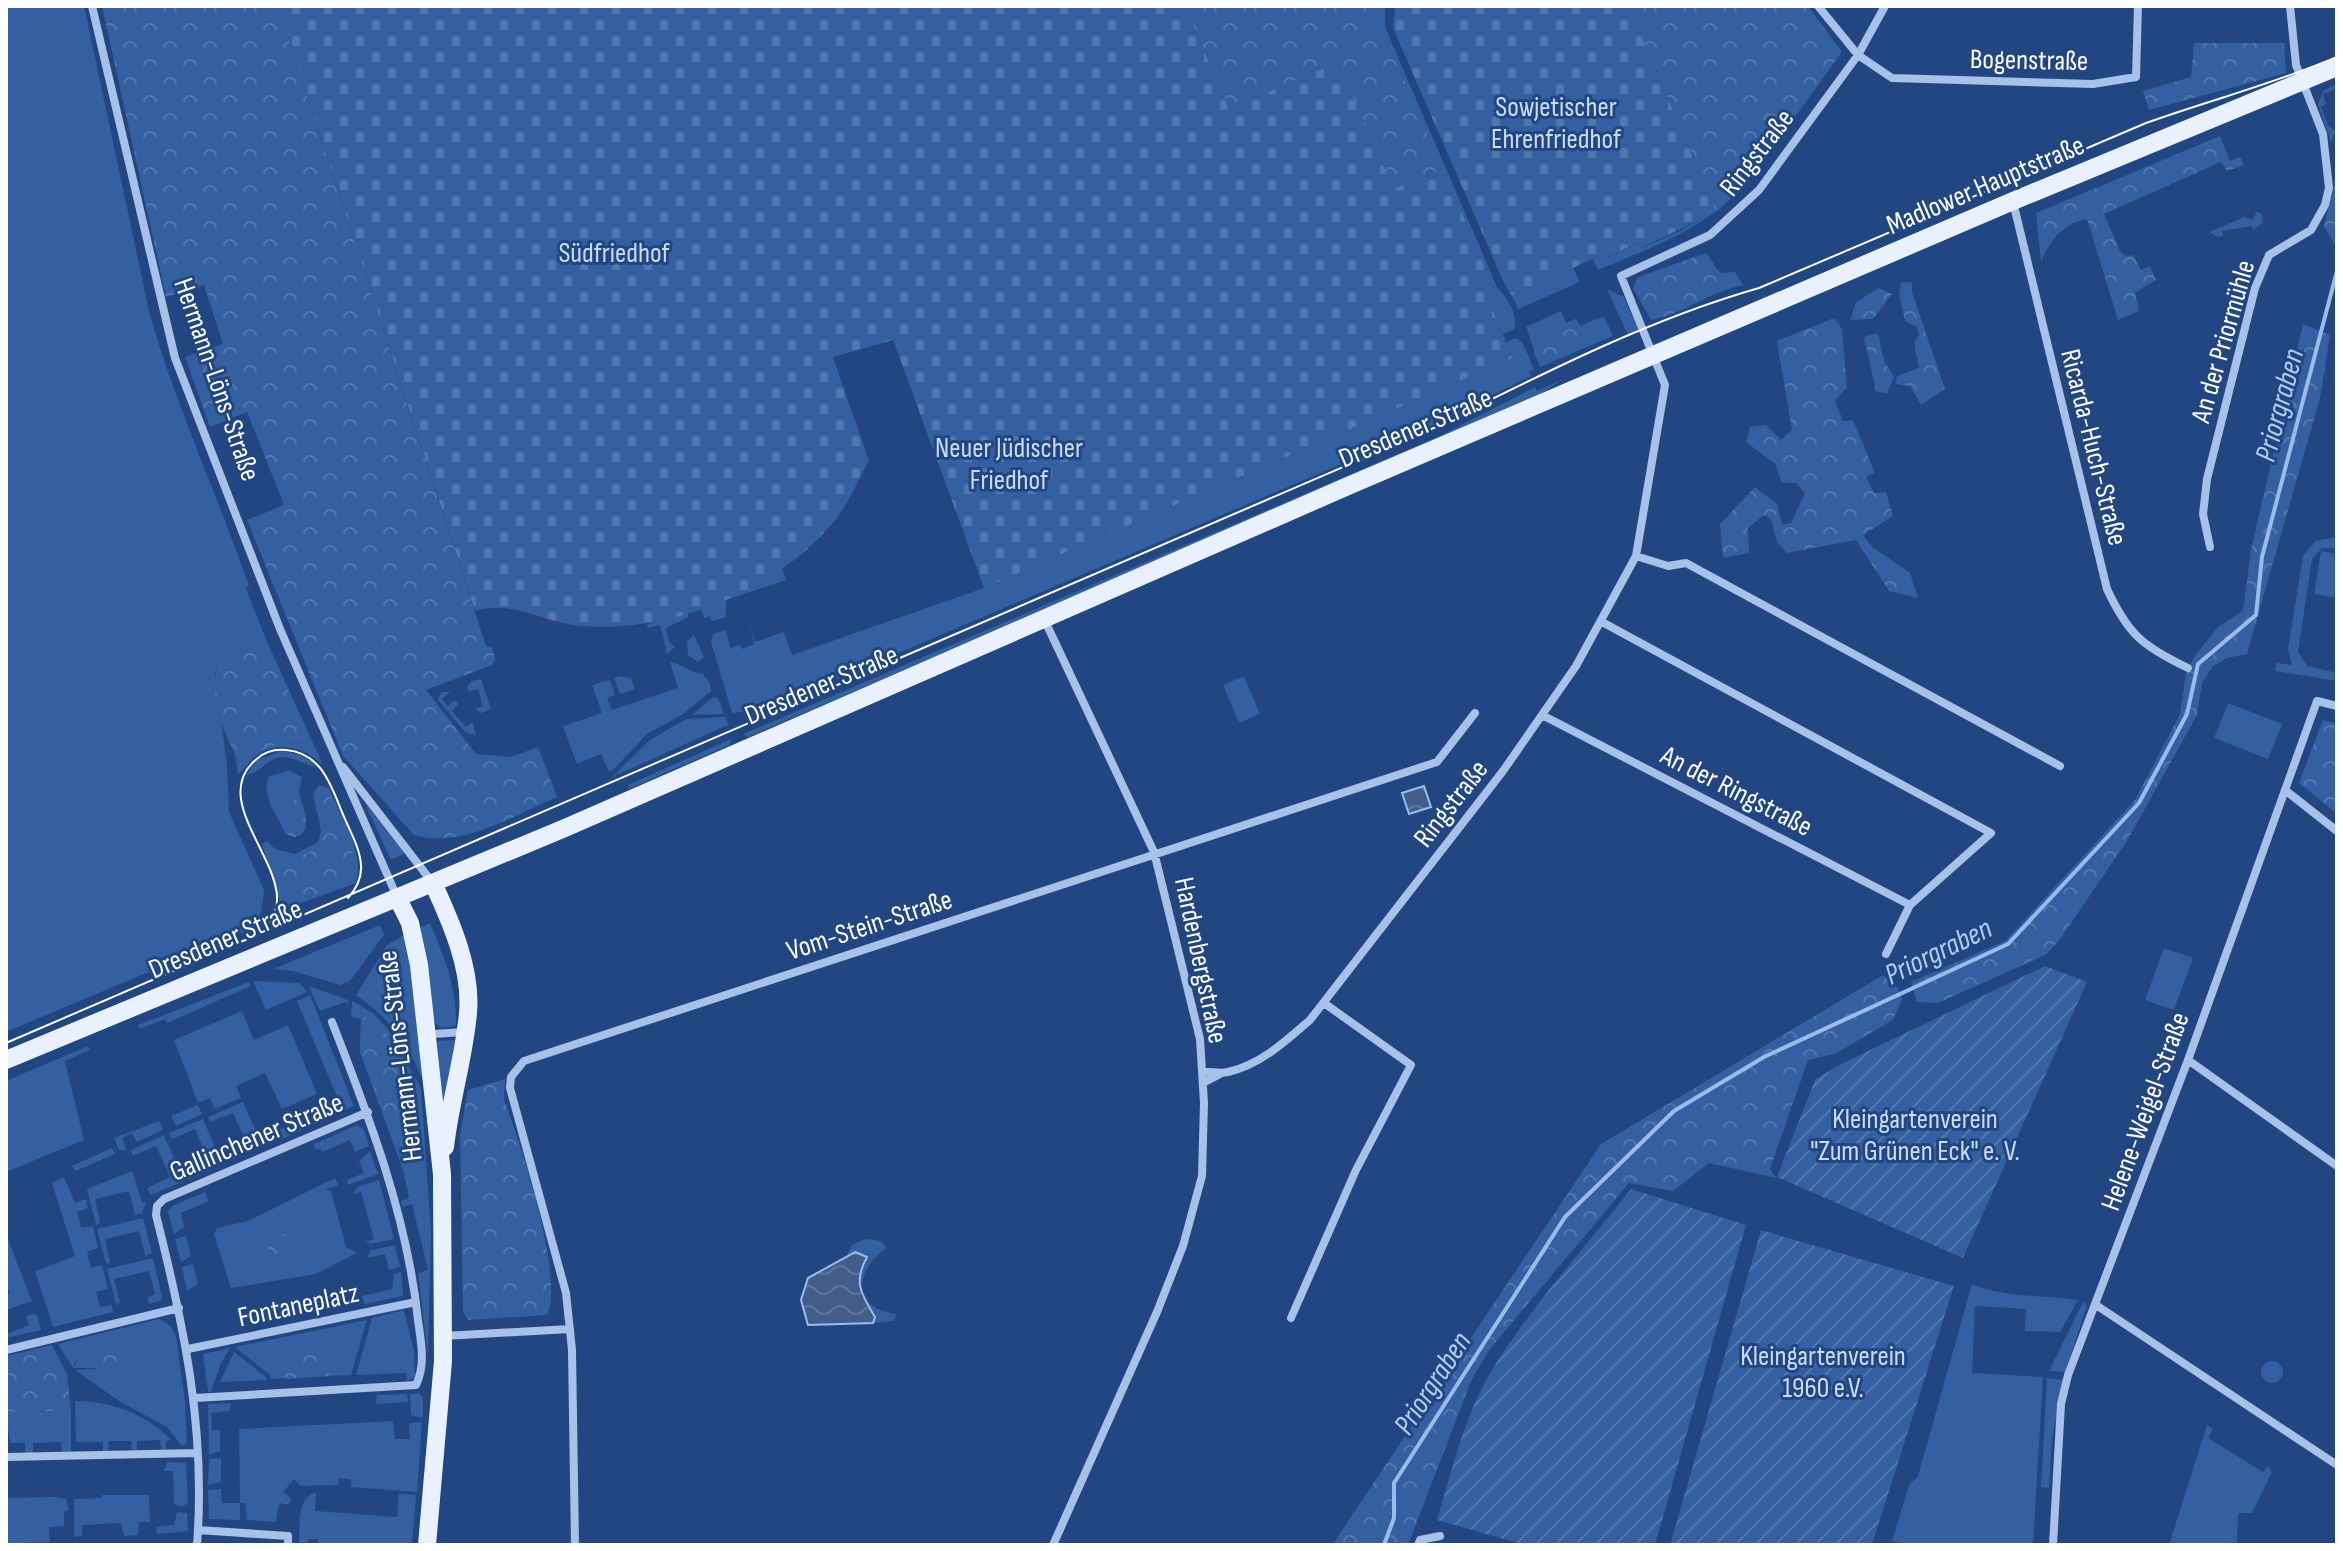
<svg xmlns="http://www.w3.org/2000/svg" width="2343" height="1551" font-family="'Sofia Sans Condensed',sans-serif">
<defs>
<pattern id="forest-crowns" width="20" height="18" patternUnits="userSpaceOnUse" patternTransform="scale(2)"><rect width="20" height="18" fill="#345fa0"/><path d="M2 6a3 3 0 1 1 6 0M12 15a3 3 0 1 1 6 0" fill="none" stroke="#5277ae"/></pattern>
<pattern id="cemetery-stones" width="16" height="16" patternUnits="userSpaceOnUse" patternTransform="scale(2)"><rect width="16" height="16" fill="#345fa0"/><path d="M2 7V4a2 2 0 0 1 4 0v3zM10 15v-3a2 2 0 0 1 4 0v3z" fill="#5277ae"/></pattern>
<pattern id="garden-furrows" width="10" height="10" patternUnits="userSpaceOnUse" patternTransform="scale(2)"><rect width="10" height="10" fill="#345fa0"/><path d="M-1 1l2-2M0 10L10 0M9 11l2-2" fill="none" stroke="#5277ae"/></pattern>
<pattern id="water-waves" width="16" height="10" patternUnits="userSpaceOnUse" patternTransform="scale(2)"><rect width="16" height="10" fill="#425d89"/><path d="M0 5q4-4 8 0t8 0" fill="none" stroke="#5e759b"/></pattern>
</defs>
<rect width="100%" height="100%" fill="#214682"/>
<path fill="#345fa0" d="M6,6h78l66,309c27,94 68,181 99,271l-3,2 21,54 -48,20 -4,12 12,91 2,47 35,78 -3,23 -10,16 -245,103z
M1372,6h13v21l112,260c10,11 22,27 17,42l-11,5 -21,-46 10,-5z
M2337,84v4l-14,6 3,10 -5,3 7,19 8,5 -5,11 -13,-38 5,-13z
M1747,183c-47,49 -88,61 -149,87l-5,-11 8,-4 3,4 35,-16 3,5c41,-17 73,-34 105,-65z
M2257,211l5,3 1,9 -10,7 -1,-4 -30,5 1,5 -5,1 -9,-5 35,-15 9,3z
M1573,268l7,14 -62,27 -6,-13z
M1607,289l17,8 14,33 -10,5z
M1561,311l5,12 10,-4 4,7 24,-10 9,20 -73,31 -14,-40z
M1516,338l6,4 12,27 -5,3 2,4 -96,48 -686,293 -3,-6 -14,2 -21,-71 2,-8 13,-4 4,18 10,-3 2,4 12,-5 -5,-21 6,19 29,-10 8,23 192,-67 528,-230 -6,-16z
M1564,379l-37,23 -779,335 -5,-3 697,-298 95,-49 2,4z
M2337,537v11h-15l-10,11 -14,93 9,14 30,7v8l-62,-10 1,-8 16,2 -4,-16 15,-93 12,-15z
M2321,551l16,3v44l-23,-4z
M782,569l4,11 -60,20v17l-14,4 -2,-5 -6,2 -3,-10z
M687,612l2,5 -23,11 3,14 6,5 -8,7 -7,-29 -12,3 -1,-4z
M694,635l10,22 -6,5 -10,-7 -1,-13z
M670,662c12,1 19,11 33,12l7,9 1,8 -28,23 -36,20 -34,36 -4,2 -8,-18 -24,10 -14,-38 39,-13 -10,-28 18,-5 5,15 -8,3 5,12 66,-22z
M619,676l12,2 4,11 -15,5 -6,-16z
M1244,676l16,38 -21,9 -16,-38z
M481,679l10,30 -10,4 -6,-4 8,-3 -5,-17 -9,3 -2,-5 5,-6z
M441,692h9l-8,7 6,7 7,-6 3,4 -6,7 14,16 7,-5 3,14 -11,-4 -27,-32z
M713,697l5,1 6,16 -32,1z
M2228,703l54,21 -14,35 -54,-21z
M725,717l3,8 -116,52 38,-37 36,-21z
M731,739l-2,6 -100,44 -1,-4z
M313,743l10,22c-17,-17 -47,-26 -67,-9 -7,5 -11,14 -18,18l-4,-23 5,11 39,-18z
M282,751l22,5 15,11c-14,0 -23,-11 -38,-10 -15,2 -21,17 -35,18l11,-15z
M289,770l13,7 -3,14 7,37 -5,7 -7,2 -8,-3 -16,-30 -4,-17 2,-10z
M319,785l10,3c12,29 36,64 27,95l-69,25 -7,-6 -18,-58 5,-3 8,8 20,5 23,-12 3,-12 -8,-36z
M364,802l38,48 2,4 -13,6z
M430,923c15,35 27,65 26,103l-15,2 -8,-7 -14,-93z
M380,925l4,10 -34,46 -10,4 -47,-14 -20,-2z
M407,933l18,153c-15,-40 -34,-67 -69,-91l31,-50z
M2164,948l29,10 -19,52 -29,-10z
M253,981l46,2 8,9 -41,18z
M249,982l2,4 -84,37 -2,-4 -25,10 -2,-4z
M309,986l39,14v5l-3,-3 -25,9z
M310,995l44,111 -72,33 -3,-9 61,-26 -43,-103z
M352,1001l21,12 14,15 34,60 10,144 -3,123 -10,-82 10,-3 -16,-66 -10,3 -1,-6 8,-3 -6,-28 -43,-118 1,-33 -10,-2z
M242,1011l12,29 34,-15 29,69 -35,15 -17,-36 -29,13 5,12 -27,11 -4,-11 -12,5 -24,-63z
M455,1040l-10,61 -4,1 -5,-61z
M88,1046l2,4 -25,11 19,79 -78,32v-91z
M243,1102l16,36 10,-3 3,7 -45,20 -3,-8 23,-10 -14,-31 -23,9 -2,-5z
M198,1105l4,9 -26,12 -5,-10z
M203,1119l19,45 -33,15 -4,-8 23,-11 -13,-31 -23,10 -3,-6z
M159,1121l4,9 -26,12 -5,-9 -10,5 5,12h-8l-5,-12z
M357,1125l6,3 6,18 -14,6 -5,-12 -28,12 -2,-4 -4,2 -2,-6z
M164,1135l20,46 -33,14 -4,-7 23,-11 -14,-31 -23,10 -2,-6z
M112,1148l3,6 -40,17 -3,-5z
M370,1151l8,23 -30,11 -1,-5 17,-7 -5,-12z
M132,1171l10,31 4,1 -4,10 -7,2 -6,-24 -34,8 5,24 -4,2 -9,-36z
M64,1177l11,26 11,-4 2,9 -11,4 4,16 12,-2 5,22 -11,4 4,16 11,-3 6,24 -12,3 4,15 12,-2 1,7 -60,15 -18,-56 40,-15 -23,-73z
M335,1178l3,7 -13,5 6,1 15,56 11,6 -41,21 -85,14 -17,-54 3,-6 31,-7z
M379,1180l15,59 -23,5 -6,-2 9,-3 -13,-47 -9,2 6,-7z
M205,1192l4,9 -28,12 3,14 -10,7 -6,-22 4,-6z
M143,1218l9,35 -7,2 -6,-24 -34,8 5,24 -4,1 -9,-35z
M6,1234l26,67 -26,9v-13l4,-5 -4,-5z
M186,1236l5,20 -10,6 -6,-23z
M866,1239l15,2 6,7c-32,21 -37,60 9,66l-2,7 -21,2 2,-6c-14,-24 -21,-34 -8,-60l-12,-5 -8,3 5,-10z
M395,1245l5,22 -11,3 -4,-16 -18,4 4,-8z
M153,1258l9,39 -2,4 -11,3 -1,-7 7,-3 -6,-23 -35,8 6,24 -4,1 -9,-35z
M193,1264l5,20 -11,7 -5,-24z
M401,1272l2,24 -39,8 -2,-8 30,-7 2,-15z
M1972,1284c34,15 70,10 106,16l-18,32 -35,-1 1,-22 -51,-3 -3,67 71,4 -10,168h-123l-18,-4 17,-56 9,-9z
M2083,1302l4,4 -22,66 -16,-1z
M404,1310l10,41 1,25 -8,6 -1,-9 -50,2 16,-57z
M33,1314l4,1 4,15 -35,8v-4l23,-9 -3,-9z
M159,1319l11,6 6,11 9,66 2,41 -5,3 -15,-19 -48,-26 -44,-31 23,-1 -23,-8 -2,7 -15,-24z
M367,1320l-16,55 -80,4 -1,-4 -35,-28z
M230,1348l-9,15 -10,29h-3l-5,-38z
M234,1352l32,25v3l-46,2z
M2261 1372a11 11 0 1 1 22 0a11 11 0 1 1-22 0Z
M2047,1378l16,2 -11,59 -3,49 -8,-1z
M419,1393l4,4v21l-12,-3 -1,-21z
M407,1394l1,8 -32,2 1,-9z
M75,1401c35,0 72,13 96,39l-5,1v9h-5l-1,-10 -23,1v10h-5l-1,-10h-22l-1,10h-5v-9h-27z
M231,1403l-2,8 -18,2 1,17h8v21l-11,4 -1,-51z
M71,1411v41h-9l-1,-10 -28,1v10h-8v-10h-15l-4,-31z
M393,1421l2,18h15l-1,-16 13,-1 -5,70 -66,-5v-8l-12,-1 -1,7 -37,1 -7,-7 -11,13 8,6 -2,7 -10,-2 -3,19 -29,-2 -2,-17h-5v17l-31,-1 -1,-29 13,-1 1,14h18l-1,-74z
M2207,1425l6,4 -5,9 55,34 5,-6 4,6 -20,41h-14l-1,32h-68z
M221,1458v24l-13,3 1,-26z
M167,1462l19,1 2,40 -6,4 -8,-3 -1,-33h-9z
M316,1492l-1,19 82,6 2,-23 17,1 -4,50h-94v-6h-10l-1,6h-8c1,-19 -3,-46 17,-53z
M102,1495h47l1,27h-11l-1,13 -14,1 -3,-13 -39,2v11l-8,1v-38l28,-1z
M55,1497l11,2 3,11 -5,1v15l-15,1 1,15 -44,2v-46z
M177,1512l10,1 1,18 -31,3 -1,-7 18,-2z"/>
<path fill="url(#forest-crowns)" d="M102,6h176l208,640 6,1 3,13 -3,5 -66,25 50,64 35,3 27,-10 19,50c-45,19 -94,52 -143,38l-71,-79 -96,-236 37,-15 -37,-93 -37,15 -25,-70 38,-13 -19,-59 -38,12z
M1185,6h187l71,163 -50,20 -164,-80z
M1629,6h179l34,46 -95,131 -31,29z
M2194,43h90l2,30 -137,37 -6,-19 48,-14z
M2220,136l10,25 10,-4 4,8 -17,6 -6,-9 -117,52 16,37 6,5 7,-1 8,15 9,-4 6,14 -21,13 4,18 -21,9 -31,-101c-23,3 -38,23 -46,43l-5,-49z
M2337,154v95l-13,-23 10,-39z
M1706,253l14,20 15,-1 8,13c-34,7 -57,28 -92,35l-18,-32 5,-11z
M1912,282v10l33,97 -24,16 -11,-19 -14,-2 1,-8 22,-8 -5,-26 5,-8 -2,-7 -12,-6 -6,-27 2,-11z
M1879,288l13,6 -19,25 -23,1 6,-18z
M1834,318l8,11 5,59 -12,12 8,21 10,-1 22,53 -9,3 8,17 12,-1 7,24 -30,19 9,12 38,26 8,25 -29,-7 -33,-51 -69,13 -10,-11 -6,-23 -7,-4 -16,13 1,25 -26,5 -3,-34 35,-37 22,17 5,21 9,-2 14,-30 -9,-10h-14l-7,-19 -29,-22 4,-15 16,-2 15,15 11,-10 -15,-89z
M1576,319l4,7 16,-7 8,20 -64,28 -6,-14c6,-20 25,-27 42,-34z
M2303,324l27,11 -10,63 -73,256 -20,4 -14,8 -11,17 -5,32 -70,126 -69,101 -13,13 -107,48 -21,-1 -6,-20 94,-41 130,-141 45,-86 6,-40 8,-17 24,-30 25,-16 8,-61z
M1878,333l6,28 10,16 -7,17 -11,-3 -12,-54z
M267,642l46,101 -35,1 -39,18c-15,-29 -32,-67 -20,-100z
M2323,720l14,4v90l-38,-31z
M327,788c13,29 31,60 28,92l-51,22 -21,-7 -10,-27c10,-11 15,-11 28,-13 30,-6 19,-40 13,-61z
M290,799l11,2c5,14 11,31 -7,36l-8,-3 -9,-17z
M1883,975l15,13 4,11 -9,21 -58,34 -27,6 -38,109 6,9 -67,-15 -36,28 -44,-8 -139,166 -19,32 -63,164h-76l269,-401z
M370,1016c35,23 21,68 48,94l-10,12 -20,4 -28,-74 1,-34z
M505,1079l-1,21c16,40 61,179 43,215l-79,5 -5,-8 -3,-178 8,-44z
M267 1243a11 11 0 1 1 22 0a11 11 0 1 1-22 0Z
M339,1344l10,9 -21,23 -42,3 -6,-10 4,-21c20,-3 35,3 55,-4z
M52,1345l15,29 4,37 -65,1v-56z
M97,1347h20l2,11 -7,10h-39l8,-14z"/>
<path fill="url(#cemetery-stones)" d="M278,6h907l44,103 109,-47 55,127 50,-20 49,114 -9,5 30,70 -529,230 -91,-248 -60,17 36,104c-11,19 -20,41 -33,58 -57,72 -165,114 -255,107 -37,-3 -69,-27 -106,-15z
M1395,6h234l87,206 -75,36 -3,-5 -35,16 -2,-4 -89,41 -8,-13 -111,-255z"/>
<path fill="url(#garden-furrows)" d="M2045,966l42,16 -124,276 -186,-81 38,-97 22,-14z
M1631,1189l115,36 -91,320h-130l-88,-25c14,-45 24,-92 46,-134 35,-65 102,-138 148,-197z
M1761,1230l193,56 -82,259h-202z"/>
<path fill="url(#water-waves)" stroke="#9bbbea" stroke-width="2" d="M1424,786l7,21 -22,7 -7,-21z
M855,1252l12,5c-14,25 -6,37 8,60l-2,6 -65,2 -7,-25 7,-22z"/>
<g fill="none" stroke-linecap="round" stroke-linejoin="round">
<path stroke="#9bbbea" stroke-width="4" d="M1384,1545l10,-27v-35l171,-266 109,-106 90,-54 244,-113 131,-141 48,-89 11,-50 58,-49 6,-58 75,-286"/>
<path stroke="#a7c1e8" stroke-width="8" d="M92,6l83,352 105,271 117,268
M1818,6l40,49 34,23 201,6 43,-7 2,-71
M2013,202l94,387c21,45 35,57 81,79
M2210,547l-7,-33 4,-35 48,-191 14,-33 42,-25 14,-25 4,-17 -6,-54 -27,-69 -6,-59
M1636,556l32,10 18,-3 374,203
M1045,621l109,231 46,187 4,64 -2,73 -19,70 -26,66 -104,233
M1602,622l389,211 -81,72
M1542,715l368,190 -24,49
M343,767l89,115
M2285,790l52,41
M429,1028l4,6 31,-2
M2188,1060l149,106
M1202,1072c9,-1 17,2 26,0 32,-7 58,-31 82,-52l193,-249 73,-105 60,-110 29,-171 -44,-109 89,-41 49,-45 99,-135 27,-49
M1203,1083l19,-10
M2096,1305l241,160
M1291,1318l65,-148 55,-105 -87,-62
M444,1336l126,-7
M188,1349l228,-47
M6,1350l173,-42
M195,1398l221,-13c10,-21 5,-43 2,-65 -11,-104 -48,-201 -86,-298
M6,1457l191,-4
M198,1530l90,6v9
M197,1545c9,-116 -13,-219 -41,-330l1,-9 7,-7 204,-87
M575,1545l-3,-195 -6,-57 -56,-205 1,-11 13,-16 913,-299 38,-49
M1418,1545l2,-5 20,-4
M2053,1545l8,-141 7,-29 120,-315 129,-359 20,5"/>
<path stroke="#eaf1fe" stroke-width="18" d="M433,883c18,39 39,86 35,130 -4,45 -18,89 -23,134
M397,897l13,26 9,42 23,209 1,187 -16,184
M6,1060l559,-232 783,-342 665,-285 324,-134"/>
<path stroke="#fff" stroke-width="2" d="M258,933c65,-46 -62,-127 0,-175 8,-7 18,-9 28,-8 38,3 46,40 59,69 6,14 15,30 16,46 1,13 -4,23 -13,33
M6,1043l1430,-616c104,-52 211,-107 323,-139l387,-165c64,-23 128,-39 191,-66"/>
</g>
<g text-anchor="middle" stroke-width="6" stroke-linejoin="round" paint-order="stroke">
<g font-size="28" fill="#fff" stroke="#214682">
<text transform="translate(2029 59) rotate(1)" y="10">Bogenstraße</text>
<text transform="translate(1756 152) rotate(-52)" y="10">Ringstraße</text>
<text transform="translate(1985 184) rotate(-23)" y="10">Madlower Hauptstraße</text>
<text transform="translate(2222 341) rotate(-74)" y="10">An der Priormühle</text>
<text transform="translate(218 379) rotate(71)" y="10">Hermann-Löns-Straße</text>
<text transform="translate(1415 427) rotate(-23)" y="10">Dresdener Straße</text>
<text transform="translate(2095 447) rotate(76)" y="10">Ricarda-Huch-Straße</text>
<text transform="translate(821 684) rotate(-23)" y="10">Dresdener Straße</text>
<text transform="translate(1737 790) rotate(27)" y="10">An der Ringstraße</text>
<text transform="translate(1450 803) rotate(-52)" y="10">Ringstraße</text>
<text transform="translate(869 924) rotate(-18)" y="10">Vom-Stein-Straße</text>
<text transform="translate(225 938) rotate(-23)" y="10">Dresdener Straße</text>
<text transform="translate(1202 960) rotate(78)" y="10">Hardenbergstraße</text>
<text transform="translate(399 1056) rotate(-97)" y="10">Hermann-Löns-Straße</text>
<text transform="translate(2144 1111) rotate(-70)" y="10">Helene-Weigel-Straße</text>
<text transform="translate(256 1136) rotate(-23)" y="10">Gallinchener Straße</text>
<text transform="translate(298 1304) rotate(-12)" y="10">Fontaneplatz</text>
</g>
<g font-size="28" fill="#cbddf6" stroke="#214682">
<text x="1556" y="116">Sowjetischer<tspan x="1556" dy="32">Ehrenfriedhof</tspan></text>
<text x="614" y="262">Südfriedhof</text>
<text x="1009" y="457">Neuer Jüdischer<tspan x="1009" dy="32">Friedhof</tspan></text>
<text x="1915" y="1128">Kleingartenverein<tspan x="1915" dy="32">"Zum Grünen Eck" e. V.</tspan></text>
<text x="1823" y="1365">Kleingartenverein<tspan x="1823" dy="32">1960 e.V.</tspan></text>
</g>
<g font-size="30" font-style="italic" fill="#b3ccf0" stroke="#214682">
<text transform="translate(2279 405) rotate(-75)" y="10">Priorgraben</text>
<text transform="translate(1938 951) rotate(-26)" y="10">Priorgraben</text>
<text transform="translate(1432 1383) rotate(-57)" y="10">Priorgraben</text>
</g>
</g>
<rect width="2343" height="1551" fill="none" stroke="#ffffff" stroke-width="16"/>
</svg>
